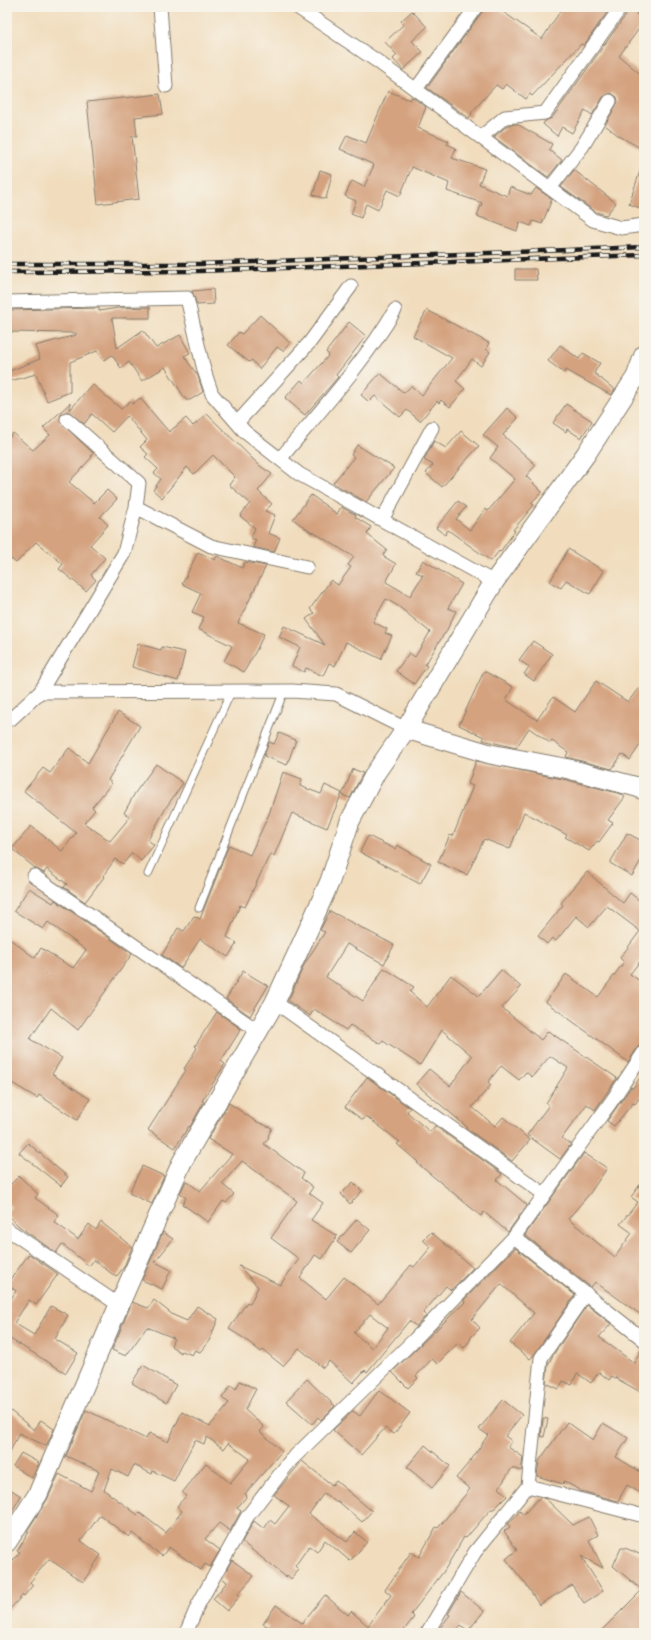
<svg xmlns="http://www.w3.org/2000/svg" width="651" height="1640" font-family="Sriracha,sans-serif">
<rect width="100%" height="100%" fill="#f7f3e8"/>
<filter id="ink" filterUnits="userSpaceOnUse"><feTurbulence type="fractalNoise" baseFrequency=".025" numOctaves="2"/><feDisplacementMap in="SourceGraphic" scale="8" xChannelSelector="R" yChannelSelector="G"/><feConvolveMatrix kernelMatrix="1 2 1 2 8 2 1 2 1" color-interpolation-filters="sRGB"/></filter>
<filter id="wash" filterUnits="userSpaceOnUse"><feTurbulence type="fractalNoise" baseFrequency=".012" numOctaves="4" result="noise"/><feDisplacementMap in="SourceGraphic" scale="16" xChannelSelector="R" yChannelSelector="G"/><feGaussianBlur stdDeviation="0.9" result="paint"/><feColorMatrix in="noise" values="0 0 0 0 0 0 0 0 0 0 0 0 0 0 0 0 0 1.4 0 .05"/><feComposite in="paint" operator="in"/></filter>
<g filter="url(#wash)">
<rect width="100%" height="100%" fill="#f1ddbe"/>
<g id="blocks">
<path fill="#d4a27f" fill-rule="evenodd" d="M484,7h12l46,32 21,-32h48l-27,38 -3,-1 -49,52 -2,-2 -4,5 -20,-15 -4,5 -6,-4 -25,28 1,1 -3,4 -42,-30 55,-76z
M629,7h12l-5,7 8,6v2l-25,34 25,21v73l-25,-14 -14,-11 13,-23 -1,-5 -6,-4 -8,4 -11,18 -7,-5 -13,23 -10,-6 -5,9 -14,-12 2,-3 7,-3 76,-106z
M412,11l15,16 -15,14 11,11 -20,18 -10,-11 4,-4 -12,-13 19,-18 -3,-3z
M388,91l22,9 2,-3 14,10 -8,21 31,13 -2,3 9,4 -4,10 33,11 -6,15 28,12 3,-9 21,8 5,-7 16,11 -10,25 -9,-3 -2,5 -11,-4 -3,9 -40,-15 5,-13 -35,-12 2,-8 -37,-16 -12,29 -13,-6 -9,20 -12,-6 -5,14 -10,-4 5,-13 -11,-5 7,-15 12,6 10,-22 -34,-16 7,-14 19,8z
M160,94l3,20 -28,3 2,19h-5l7,63 -41,5 -11,-102z
M517,124l35,20 -3,6 13,10 -14,17 -54,-40 14,-12z
M642,165l2,1v30l-4,12 -11,-4z
M320,170l12,4 -6,25 -13,-4z
M574,170l42,33 -10,12 -10,-3 -35,-25z
M515,269h21l1,11h-22z
M213,289l1,15 -17,1 -5,-14z
M150,307v11h-38l5,30 26,-18 13,18 24,-13 10,18 -6,3 14,20 5,16 -13,8h-4l-21,-33 -23,14 -13,-19 -8,6 -9,-13 -8,5 -7,-9 -27,11v30l-23,9 -11,-27 -29,8v-10l33,-13 -5,-13 41,-11v-2l-69,-1v-22l92,-2v3l19,-3z
M427,310l62,33 -3,6 4,3 -9,14 -9,-7 -16,22 9,8 -15,18 -9,-7 -2,3 -2,-2 -17,20 -13,-11 -7,7 -25,-21 -6,6 -8,-7 19,-22 24,20 7,-7 11,9 30,-37 -39,-22z
M260,315l30,28 -7,8 -6,-4 -18,22 -7,-9 -3,2 -21,-17 11,-13 3,2z
M349,322l17,14 -30,39 2,2 -33,38 -20,-17 16,-18 3,3 25,-28 -3,-3z
M560,345l19,14 4,-6 17,10 -6,10 21,17 -4,5 -45,-25 -2,3 -16,-12z
M92,384l29,25 9,-8 2,3 8,-6 29,34 17,-14 7,8 14,-12 53,52 12,8 -14,17 14,13 -7,7 10,4 -7,18 12,5 -6,14 -21,-5 3,-7 -5,-2 4,-10 -15,-12 10,-13 -21,-18 6,-8 -22,-22 -19,19 -7,-7 -25,31 -9,-8 8,-11 -7,-6 4,-4 -13,-12 3,-3 -8,-7 7,-7 -20,-24 -15,16 -20,-18 -8,10 -16,-13 -7,3 -1,8 33,31 -2,3 1,1 -23,25 25,21 13,-13 10,9 -17,18 8,8 -18,20 15,13 -14,17 5,5 -10,11 -27,-22 4,-5 -27,-22 -20,21 -9,-7v-116l6,-7 20,17 17,-15 -7,-7 27,-25v7z
M566,404l26,17 -11,17 -14,-9 -1,3 -13,-9z
M507,408l11,10 -15,17 33,30 -10,11 16,16 -11,11 3,2 -21,25 2,1 -15,21 -1,-1 -8,10 -43,-31 -3,5 -9,-7 22,-27 8,6 -10,12 14,11 15,-21 3,2 27,-32 -25,-21 8,-11 -15,-12z
M461,431l18,15 -37,41 -16,-14 7,-8 -9,-5 10,-19 12,7z
M357,445l37,23 -28,34 -33,-19 21,-26 -3,-2z
M311,495l26,19 4,-7 15,8 -1,2 16,10 -4,7 20,16 -4,6 13,8 -10,18 24,14 13,-21 -7,-3 7,-12 39,24 -14,24 8,3 -11,23h-1l-19,31 2,1 -13,18 -18,-13 13,-18 6,4 15,-25 -32,-26 -12,-7 -13,23 14,7 -2,4 7,3 -11,23 -35,-17 -11,24 -6,-3 -6,13 -17,-8 -2,4 -12,-6 8,-19 -21,-10 5,-11 41,19 -19,-26 8,-6 -4,-4 21,-29 7,5 13,-18 -3,-2 6,-8 -41,-25 -1,1 -19,-14z
M568,549l36,22 -14,23 -24,-14 -5,8 -11,-6z
M198,552l17,8 2,-4 25,12 3,-6 21,4 -28,57 26,11 -7,15 -13,23 -20,-11 8,-15 -34,-17 6,-12 -12,-5 9,-19 -19,-9z
M533,641l19,13 -18,27 -10,-7 5,-7 -10,-7z
M138,644l23,6 1,-3 23,5 -7,29 -46,-14z
M484,671l29,16 -7,13 31,20 16,-23 22,15 21,-31 32,21 16,-21v58l-14,21 -8,-6 -10,15 -46,-12 2,-5 -16,-11 -2,2 -21,-15 -13,20 -33,-8 1,-3 -25,-12z
M118,712l22,14 -32,54 4,3 -20,24 3,3 -11,13 26,18 20,-24 -6,-4 11,-20 21,-29 27,19 -16,23 -19,34 6,5 -13,16 -9,-8 -9,11 -8,-5 -12,17 1,1 -19,25 -21,-15 3,-3 -20,-15 -3,4 -9,-5 -23,-19 19,-23 31,25 14,-18 -52,-42 19,-23 7,5 19,-25 19,15z
M279,733l17,7 -9,25 -23,-9 5,-14 5,2z
M476,761l91,19 54,14 4,3 -17,23 5,3 -14,19 -2,-1 -8,10 -24,-14 2,-2 -43,-23 -14,37 -26,-10 -17,36 -29,-13 12,-27 3,1 20,-50 -5,-2z
M353,769l10,4 -13,25 -8,-3z
M283,772l19,7 -2,7 21,8 4,-9 17,8 -15,35 -35,-15 -18,43 -4,-2 -25,53 -5,-2 -13,32 10,6 -9,14 -28,-18 -19,29 -19,-13 16,-27 6,3 10,-15 6,3 29,-74 21,10 19,-41z
M627,833l17,9v13l-12,21 -22,-13z
M368,836l27,13 2,-4 34,19 -11,20 -60,-32z
M587,872l36,31 7,-10 14,11v52l-14,18 14,10v30l-5,7 5,4v19l-6,3 -10,15 -82,-60 20,-28 32,23 26,-35 -4,-4 20,-27 -33,-25 -18,21 -13,-11 -20,25 -4,-3 -5,6 -9,-8 25,-31 -2,-2z
M29,888l24,15 2,-3 77,54 -54,76 -27,-22 -21,31 32,19 -10,16 38,25 -13,21 -38,-25 -2,3 -30,-18v-143l28,21 6,-10 32,20 13,-18 -38,-28 -5,7 -29,-18z
M330,911l64,34 -10,19 -37,-20 -21,33 37,24 21,-33 30,19 -4,5 17,15 24,-32 28,21 22,-26 20,17 -19,21 39,32 7,-9 69,47 -22,32 -8,-6 -25,34 9,6 -11,15 -33,-24 22,-30 -3,-2 22,-35 -18,-12 -18,21 -6,-5 -7,8 -18,-14 -13,16 3,3 -19,22 23,19 8,-9 27,23 -18,21 -46,-33 1,-1 -51,-43 13,-15 21,17 22,-30 -30,-26 -22,35 -37,-24 -2,3 -31,-19 -4,5 -32,-21 -4,7 -22,-15 17,-38 20,-31 -5,-2z
M243,971l25,15 -18,30 -24,-17z
M217,1012l24,17 -20,32 4,3 -23,37 2,1 -14,25 -1,-1 -14,22 -27,-18 38,-60 -2,-1 13,-21 -2,-2z
M644,1067v25l-9,12 -2,-1 -19,23 -7,-5 24,-34 2,1 10,-15 -2,-2z
M367,1077l43,31 -3,4 23,20 5,-6 67,48 -5,6 30,25 -19,27 -24,-20 -3,4 -64,-53 1,-1 -21,-18 3,-2 -34,-26 -3,4 -18,-13z
M229,1103l26,18 17,7 -4,8 1,1 -5,7 40,29 -3,5 12,9 -4,6 14,10 -12,17 26,16 -15,23 -7,-4 -15,23 26,21 18,-22 34,27 33,-39 3,2 17,-20 -8,-7 8,-8 42,36 -22,22 -5,-4 -23,27 3,3 -10,10 -7,-5 -42,51 -2,-2 -12,13 -24,-22 -6,7 -24,-20 -16,18 -20,-16 -2,2 -16,-13 -16,-10 18,-27 3,2 8,-17 -19,-21 41,19 19,-26 -28,-21 26,-37 -55,-40 -20,23 12,10 -8,9 -3,-2 -15,21 -26,-18 4,-6 -6,-5 6,-12 14,10 32,-37 -24,-15zM370,1314l18,14 -16,20 -18,-15z
M28,1143l40,34 -7,9 -42,-33z
M584,1153l23,15 -17,25 -22,26 47,38 17,-24 -12,-9 18,-22 -7,-5 13,-18v138l-49,-35 -4,5 -3,-2 -63,-50z
M142,1166l22,10 -12,28 -23,-11z
M19,1176l19,18 -3,4 24,17 -5,7 24,17 11,-15 7,6 5,-8 31,25 -8,20 -8,10 -22,-17 -5,6 -27,-22 -6,9 -36,-26 -13,-12v-3l4,-5 -4,-4v-15z
M353,1182l9,9 -12,13 -9,-10z
M357,1219l13,11 -19,23 -14,-11z
M163,1232l10,7 -18,23 16,8 -9,19 -20,-9z
M515,1248l60,47 -41,60 -4,4 -20,-16 24,-30 -33,-29 -29,35 8,9 -10,10 1,1 -7,9 -6,-5 -21,21 -5,-5 -16,17 2,2 -10,10 -16,-16 73,-70 -1,-2z
M29,1254l29,20 -22,31 -7,-5 -15,23 20,12 17,-29 17,9 -13,24 23,14 -12,20 -59,-36v-32l9,-14 -9,-7z
M154,1300l19,15 14,6 10,-15 21,13 -9,22 -9,11 -5,-2 -3,5 -10,-4 -1,2 -10,-7 3,-8 -27,-11 -21,29 -14,-6 20,-48 16,6z
M587,1305l24,19 -12,13 35,26 8,-15h2v46l-32,-18 -3,4 -10,-8 -8,11 -14,-10 -5,12 -9,-4 -4,8 -13,-6 2,-18 5,-10z
M143,1365l33,20 -10,18 -34,-20z
M307,1379l28,27 -14,14 -3,-3 -6,7 -26,-23z
M240,1381l16,8 -11,21 19,17 -4,5 22,19 -37,43 2,2 -10,12 4,3 -11,20 -11,-8 -14,16 15,11 -10,17 -5,-3 -4,6 -32,-23 -7,9 -30,-23 -3,4 -29,-22 -19,26 20,14 -18,27 -34,-23 -19,23 3,3 -9,11 -1,-1 -16,17v-45l13,-15 -3,-1 12,-19 -2,-1 20,-31 12,-26 32,17 8,-20 -33,-15 20,-46 60,29 3,-6 19,9 14,-30 28,14 19,-23 -7,-5 9,-13 5,4zM207,1437l17,12 4,-6 22,16 -20,24 -24,-20 -24,30 4,3 -9,10 5,5 -16,22 -26,-20 -2,2 -34,-25 8,-21 16,8 6,-12 18,9 1,-3 21,10 21,-41 9,4z
M379,1390l31,23 -16,21 -9,-6 -24,27 -28,-25 20,-19 7,5z
M503,1400l19,15 -17,21 7,5 -4,6 15,10 -2,14 -9,-3 -13,20 8,8 -13,13h-3l-25,29 -2,-1 -20,34 -33,43 3,3 -12,16h-138l5,-6 -6,-3 13,-19 26,18 23,-28 23,20 3,-4 17,15 23,-31 -6,-5 26,-38 8,5 17,-30 2,1 32,-39 -14,-11 16,-19 16,-24 -9,-6z
M7,1408l27,22 7,-10 13,9 -8,17 -27,-13 -12,25z
M543,1418l5,1 -4,18 -3,-1z
M567,1422l26,18 10,-17 25,15 -12,19 28,17v21l-17,-10 -9,16 -37,-10 -17,-10 -1,3 -26,-8 2,-15z
M425,1445l25,21 -18,22 -25,-21z
M21,1453l18,10 -7,15 -19,-12z
M302,1461l30,24 4,-4 36,30 -10,11 -24,-21 -1,2 -13,-10 -15,21 38,28 8,-10 12,10 -17,19 -25,-21 -8,12 -8,-6 -14,20 4,4 -8,9 -4,-4 -1,2 -44,-35 12,-21 10,8 6,-9 5,4 14,-18 -15,-11z
M7,1487l14,9 -14,24z
M540,1497l6,2 27,26 16,-8 9,18 -9,5 14,28 -22,-12 22,35 -19,12 -12,-18 -33,20 -11,-18 -22,-28 11,-9 -13,-19 6,-4 -2,-3 12,-13 3,4z
M621,1548h4l19,8v77h-45l43,-43 -29,-24z
M232,1560l22,16 -16,18 2,2 -13,15 -14,-12 14,-17 -5,-4z
M461,1592l23,19 -16,20 -7,-6 -7,8h-18l14,-18 -2,-1z"/>
</g>
</g>
<g filter="url(#ink)">
<use href="#blocks" fill-opacity="0" stroke="#867c6d" stroke-width="1"/>
<g fill="none" stroke-linecap="round" stroke-linejoin="round">
<defs>
<path id="lane" d="M148,874l83,-182
M199,908l85,-217"/>
<path id="street" d="M160,7l6,79
M297,7l80,54 216,159 28,8 23,-3
M416,89l60,-82
M481,137l24,-20 40,-4 76,-106
M550,188l32,-41 28,-46
M7,302l180,-4 17,72 8,24 33,38 54,42 195,108
M237,423l73,-81 41,-56
M280,459c39,-47 84,-96 115,-149
M136,507l75,39 96,21
M382,520l50,-92
M40,692l252,-1 44,3 70,35
M7,715l4,4 29,-27 84,-139 12,-46 3,-24 -72,-64
M34,876l224,155
M275,1002l269,192
M7,1229l112,76
M514,1237l130,103
M528,1486l116,30
M186,1633l12,-28 49,-88 43,-56 125,-122 99,-102 99,-138 31,-47
M427,1633l48,-81 53,-66 13,-128 45,-65"/>
<path id="secondary" d="M406,729l84,25 79,15 68,18 7,3
M7,1542l31,-48 71,-166 73,-166 93,-160 35,-76 20,-45 20,-60 26,-49 30,-43 88,-147 92,-128 50,-77 8,-22"/>
</defs>
<use href="#lane" stroke="#867c6d" stroke-width="9"/>
<use href="#street" stroke="#867c6d" stroke-width="15"/>
<use href="#secondary" stroke="#867c6d" stroke-width="21"/>
<use href="#lane" stroke="#fff" stroke-width="7"/>
<use href="#street" stroke="#fff" stroke-width="13"/>
<use href="#secondary" stroke="#fff" stroke-width="19"/>
<defs>
<path id="rail" d="M7,264h192l445,-17
M7,272l192,-1 445,-16"/>
</defs>
<use href="#rail" stroke="#1c1c1c" stroke-width="4.5"/>
<use href="#rail" stroke="#f7f3e8" stroke-width="3" stroke-dasharray="9" stroke-linecap="butt"/>
</g>
</g>
<rect width="651" height="1640" fill="none" stroke="#f7f3e8" stroke-width="24"/>
</svg>
